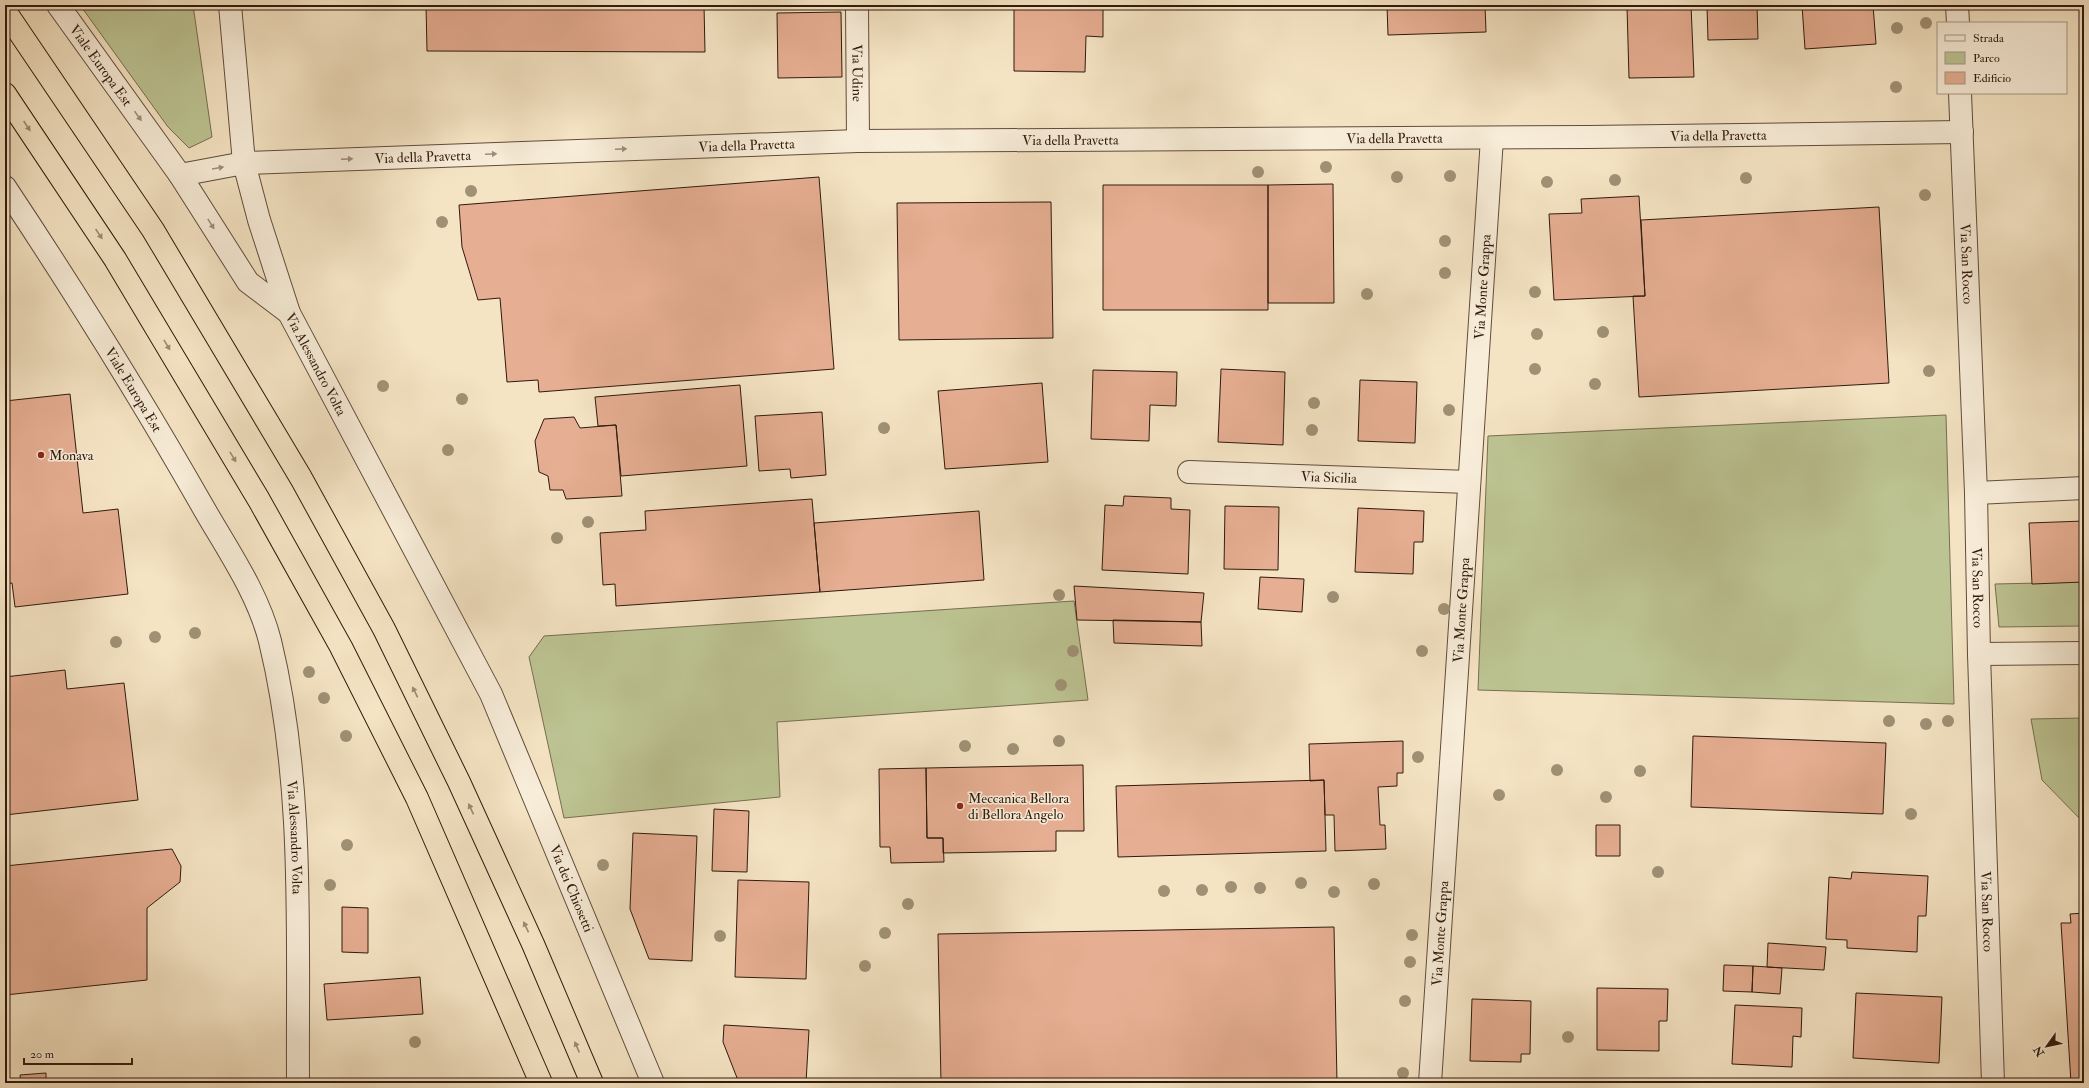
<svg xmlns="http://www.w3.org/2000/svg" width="2089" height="1088" font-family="'IM FELL Double Pica',serif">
<rect width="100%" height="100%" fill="#f5e4c4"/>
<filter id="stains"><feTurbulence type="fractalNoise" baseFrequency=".005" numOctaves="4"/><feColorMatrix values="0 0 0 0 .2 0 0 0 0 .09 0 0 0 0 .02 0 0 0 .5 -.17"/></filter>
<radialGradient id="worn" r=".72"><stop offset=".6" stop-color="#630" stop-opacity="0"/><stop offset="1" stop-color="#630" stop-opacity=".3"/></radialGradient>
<path fill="#bdc493" stroke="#766f50" d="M80,5h113l19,132 -23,11 -21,-21z
M1946,415l8,289 -476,-14 10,-254z
M2084,582v44l-85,1 -4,-43z
M1074,601l14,99 -311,22 3,75 -216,21 -35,-161 15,-21z
M2084,718v105l-42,-43 -11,-61z"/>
<path fill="#e6ae92" stroke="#301a0d" d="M426,5h278l1,47 -278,-1z
M1014,5h89v32l-17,-1 -1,36 -71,-1z
M1387,5h98l1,27 -98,3z
M1691,5l3,72 -65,1 -2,-72z
M1707,5h50l1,34 -50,1z
M1802,5h71l3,39 -71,5z
M841,12l1,65 -64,1 -1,-65z
M819,177l15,192 -295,23 -1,-12 -31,2 -7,-84 -22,2 -16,-53 -3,-42z
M1333,184l1,119h-66v-118z
M1103,185h165v125h-165z
M1639,196l6,100 -91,4 -5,-86 33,-1 -1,-14z
M1051,202l2,136 -154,2 -2,-137z
M1879,207l10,176 -250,14 -6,-101h12l-4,-76z
M1221,369l64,3 -2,73 -65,-3z
M1093,370l84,2 -1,34 -26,-1 -1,36 -58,-2z
M1360,380l57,2 -2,61 -57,-2z
M1042,383l6,79 -103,7 -7,-78z
M740,385l7,81 -126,10 -5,-51 -18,1 -3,-29z
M70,394l13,119 35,-4 10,85 -113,13 -3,-24 -7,1v-183z
M822,412l4,63 -35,3 -1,-9 -31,2 -4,-55z
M574,417l6,11 36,-3 6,71 -56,3 -3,-9h-13l-2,-14 -9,-4 -4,-31 9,-22z
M1124,496l47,2v11l19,1 -2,64 -86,-4 3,-65 18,1z
M812,499l8,93 -204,14 -1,-22 -12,1 -3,-52 46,-3 -1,-19z
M1225,506l54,1 -1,63 -54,-1z
M1358,508l66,3 -1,31h-9l-1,32 -58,-2z
M979,511l5,69 -164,12 -6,-69z
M2084,521v61l-52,2 -3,-61z
M1260,577l44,2 -2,33 -44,-3z
M1074,586l130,7 -3,29 -124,-2z
M1113,620l88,2 1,24 -88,-3z
M65,670l2,19 57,-6 14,117 -133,15v-138z
M1693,736l193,7 -3,71 -192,-7z
M1403,741v32h-6v13l-19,1 2,38h5l1,24 -51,2 -1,-36h-9l-1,-35 -14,1 -1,-37z
M1083,765l1,66h-28v20l-113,2v-15h-16l-1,-70z
M926,768l1,70h16l1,24 -53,1 -1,-16h-10l-1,-78z
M1324,780l2,71 -208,6 -2,-71z
M714,809l35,2 -2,61 -35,-1z
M1596,825h24v31h-24z
M633,833l64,3 -5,125 -43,-2 -19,-50z
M172,849l9,17 -1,16 -33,26v72l-142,15v-129z
M1852,872l76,4 -2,40h-8l-1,36 -70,-4v-8l-21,-1 3,-62 22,2z
M738,880l71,2 -3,97 -71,-2z
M342,907l26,1v45l-26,-1z
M2084,913v170h-13l-10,-160h10l-1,-9z
M1334,927l3,156h-396l-3,-149z
M1768,943l58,4 -2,23 -57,-3z
M1724,965l29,1 -1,26 -29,-1z
M1753,966l29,2 -2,26 -28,-2z
M420,977l3,37 -96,6 -3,-36z
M1597,988l71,1 -1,32h-8v30l-62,-1z
M1856,993l86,4 -3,66 -86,-5z
M1472,999l59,2 -1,53h-9v8l-51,-1z
M1735,1005l67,3 -1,29 -8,-1 -1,31 -60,-3z
M724,1025l85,5 -3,53h-67l-16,-41z
M46,1073v10h-25l-1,-8z"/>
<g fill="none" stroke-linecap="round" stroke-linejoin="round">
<defs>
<g id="minor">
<path id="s1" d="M58,5l122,170 68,107 41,31"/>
<path id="s2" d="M230,5l14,158 15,57 30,93 202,381 162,389"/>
<path id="s3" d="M857,5l1,136"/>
<path d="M1957,5l1,18"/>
<path id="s4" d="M1960,93l16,400 3,161 14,429"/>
<path id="s5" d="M180,175l64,-12 614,-22 730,-4 374,-5"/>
<path id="s6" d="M5,187c69,104 136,211 198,320 24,42 55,86 67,134 35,144 27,295 28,442"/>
<path id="s7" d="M1189,472l280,10"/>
<path d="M1976,493l108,-5"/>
<path d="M1979,654l105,-1"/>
<path id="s8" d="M1430,1083l62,-945"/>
</g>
<path id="highway" d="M5,11l148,219 148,248 83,151 75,153 74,162 59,139
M5,94l110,165 144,241 82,147 76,151 124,285"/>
</defs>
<use href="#minor" stroke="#614c3b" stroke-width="24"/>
<use href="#highway" stroke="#301a0d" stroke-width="24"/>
<use href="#minor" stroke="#f8edd9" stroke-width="22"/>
<use href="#highway" stroke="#f5e4c4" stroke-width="22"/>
</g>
<g fill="#a09175">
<circle cx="1926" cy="23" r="6"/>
<circle cx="1897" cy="28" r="6"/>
<circle cx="1896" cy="87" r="6"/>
<circle cx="1326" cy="167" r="6"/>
<circle cx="1258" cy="172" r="6"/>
<circle cx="1450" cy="176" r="6"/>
<circle cx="1397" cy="177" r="6"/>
<circle cx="1746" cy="178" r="6"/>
<circle cx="1615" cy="180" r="6"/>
<circle cx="1547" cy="182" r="6"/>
<circle cx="471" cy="191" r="6"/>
<circle cx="1925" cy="195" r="6"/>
<circle cx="442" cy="222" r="6"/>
<circle cx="1445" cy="241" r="6"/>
<circle cx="1445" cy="273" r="6"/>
<circle cx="1535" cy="292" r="6"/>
<circle cx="1367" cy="294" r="6"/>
<circle cx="1603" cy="332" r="6"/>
<circle cx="1537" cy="334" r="6"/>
<circle cx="1535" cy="369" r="6"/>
<circle cx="1929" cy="371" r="6"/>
<circle cx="1595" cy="384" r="6"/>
<circle cx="383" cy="386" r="6"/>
<circle cx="462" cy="399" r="6"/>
<circle cx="1314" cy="403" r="6"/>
<circle cx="1449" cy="410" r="6"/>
<circle cx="884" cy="428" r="6"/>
<circle cx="1312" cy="430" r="6"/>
<circle cx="448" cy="450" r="6"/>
<circle cx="588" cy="522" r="6"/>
<circle cx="557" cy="538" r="6"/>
<circle cx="1059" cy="595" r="6"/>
<circle cx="1333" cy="597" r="6"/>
<circle cx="1444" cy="609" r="6"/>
<circle cx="195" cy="633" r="6"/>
<circle cx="155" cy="637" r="6"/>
<circle cx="116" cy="642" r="6"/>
<circle cx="1073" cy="651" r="6"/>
<circle cx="1422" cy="651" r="6"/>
<circle cx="309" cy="672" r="6"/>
<circle cx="1061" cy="685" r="6"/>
<circle cx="324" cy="698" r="6"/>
<circle cx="1889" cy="721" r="6"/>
<circle cx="1948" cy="721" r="6"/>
<circle cx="1926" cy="724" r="6"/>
<circle cx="346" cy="736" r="6"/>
<circle cx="1059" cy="741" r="6"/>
<circle cx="965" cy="746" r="6"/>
<circle cx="1013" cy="749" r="6"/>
<circle cx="1418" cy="757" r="6"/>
<circle cx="1557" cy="770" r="6"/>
<circle cx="1640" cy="771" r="6"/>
<circle cx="1499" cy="795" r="6"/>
<circle cx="1606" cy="797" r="6"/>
<circle cx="1911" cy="814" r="6"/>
<circle cx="347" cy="845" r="6"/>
<circle cx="603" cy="865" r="6"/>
<circle cx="1658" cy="872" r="6"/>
<circle cx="1301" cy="883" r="6"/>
<circle cx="1374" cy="884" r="6"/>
<circle cx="330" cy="885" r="6"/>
<circle cx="1231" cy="887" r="6"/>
<circle cx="1260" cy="888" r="6"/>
<circle cx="1202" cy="890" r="6"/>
<circle cx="1164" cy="891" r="6"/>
<circle cx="1334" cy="892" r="6"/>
<circle cx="908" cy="904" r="6"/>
<circle cx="885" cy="933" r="6"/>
<circle cx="1412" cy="935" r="6"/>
<circle cx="720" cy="936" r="6"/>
<circle cx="1410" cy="962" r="6"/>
<circle cx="865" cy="966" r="6"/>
<circle cx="1405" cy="1001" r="6"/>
<circle cx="1568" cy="1037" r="6"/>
<circle cx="415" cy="1042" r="6"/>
<circle cx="1403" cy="1073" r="6"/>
</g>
<defs><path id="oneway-solid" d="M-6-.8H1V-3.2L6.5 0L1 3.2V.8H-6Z"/></defs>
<g fill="#9e8e7d">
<use href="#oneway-solid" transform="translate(138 116) rotate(54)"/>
<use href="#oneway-solid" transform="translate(621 149) rotate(-2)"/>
<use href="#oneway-solid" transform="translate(491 154) rotate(-2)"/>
<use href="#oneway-solid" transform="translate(347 159) rotate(-2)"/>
<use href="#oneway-solid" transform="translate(218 168) rotate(-10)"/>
<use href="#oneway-solid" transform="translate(211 224) rotate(58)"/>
</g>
<g fill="#9c8972">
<use href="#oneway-solid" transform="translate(27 126) rotate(56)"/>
<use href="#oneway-solid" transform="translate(99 234) rotate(56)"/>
<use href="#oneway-solid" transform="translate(167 345) rotate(59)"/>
<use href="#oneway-solid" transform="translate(233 457) rotate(59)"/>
<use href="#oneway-solid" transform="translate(415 692) rotate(-116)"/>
<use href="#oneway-solid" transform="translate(471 809) rotate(-115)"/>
<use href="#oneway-solid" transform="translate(526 927) rotate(-115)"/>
<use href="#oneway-solid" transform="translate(577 1047) rotate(-113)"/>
</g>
<g fill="#8f2418" stroke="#f8edd9" stroke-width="1.5">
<circle cx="41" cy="455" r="4"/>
<circle cx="960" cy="806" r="4"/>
</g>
<g text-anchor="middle" stroke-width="3" stroke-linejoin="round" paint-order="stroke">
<g font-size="14" fill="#301a0d" stroke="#f8edd9">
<text dy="5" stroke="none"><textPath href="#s1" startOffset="74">Viale Europa Est</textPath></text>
<text dy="5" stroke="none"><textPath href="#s3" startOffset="68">Via Udine</textPath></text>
<text dy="5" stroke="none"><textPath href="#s5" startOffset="1540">Via della Pravetta</textPath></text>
<text dy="5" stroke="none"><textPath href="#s5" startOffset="1216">Via della Pravetta</textPath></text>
<text dy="5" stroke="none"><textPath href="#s5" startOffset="892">Via della Pravetta</textPath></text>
<text dy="5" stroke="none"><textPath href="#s5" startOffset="568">Via della Pravetta</textPath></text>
<text dy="5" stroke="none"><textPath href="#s5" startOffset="244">Via della Pravetta</textPath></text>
<text dy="5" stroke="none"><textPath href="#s4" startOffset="171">Via San Rocco</textPath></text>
<text dy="5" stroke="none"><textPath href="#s8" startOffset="798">Via Monte Grappa</textPath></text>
<text dy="5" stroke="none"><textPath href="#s2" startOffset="373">Via Alessandro Volta</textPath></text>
<text dy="5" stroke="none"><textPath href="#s6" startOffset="240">Viale Europa Est</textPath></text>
<text dy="5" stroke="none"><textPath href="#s7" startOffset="140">Via Sicilia</textPath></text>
<text dy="5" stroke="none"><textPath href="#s4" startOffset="495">Via San Rocco</textPath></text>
<text dy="5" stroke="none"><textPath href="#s8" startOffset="474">Via Monte Grappa</textPath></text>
<text dy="5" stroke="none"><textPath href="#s6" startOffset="725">Via Alessandro Volta</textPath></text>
<text dy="5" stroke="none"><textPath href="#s2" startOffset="957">Via dei Chiosetti</textPath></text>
<text dy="5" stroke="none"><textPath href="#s4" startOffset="819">Via San Rocco</textPath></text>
<text dy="5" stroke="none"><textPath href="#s8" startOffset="150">Via Monte Grappa</textPath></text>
</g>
<g font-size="14" fill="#301a0d" stroke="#f8edd9" text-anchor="start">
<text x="49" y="460">Monava</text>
<text x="968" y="803">Meccanica Bellora<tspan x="968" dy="16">di Bellora Angelo</tspan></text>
</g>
</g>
<rect width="2089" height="1088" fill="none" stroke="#f5e4c4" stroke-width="20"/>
<rect x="6" y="6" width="2077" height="1076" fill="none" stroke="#301a0d" stroke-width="2"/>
<rect x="10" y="10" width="2069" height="1068" fill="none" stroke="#301a0d"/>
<rect x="1937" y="22" width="130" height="72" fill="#f8edd9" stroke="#a89987"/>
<rect x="1945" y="35" width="20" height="6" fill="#f8edd9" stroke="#a89987"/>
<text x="1973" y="42" font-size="12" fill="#301a0d">Strada</text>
<rect x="1945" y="52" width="20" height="12" fill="#bdc493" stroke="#a89987"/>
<text x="1973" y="62" font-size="12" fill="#301a0d">Parco</text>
<rect x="1945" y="72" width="20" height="12" fill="#e6ae92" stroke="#a89987"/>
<text x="1973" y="82" font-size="12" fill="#301a0d">Edificio</text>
<g transform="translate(2047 1046) rotate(237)" stroke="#f8edd9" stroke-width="3" paint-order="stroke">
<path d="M0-3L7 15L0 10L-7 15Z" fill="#301a0d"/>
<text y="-6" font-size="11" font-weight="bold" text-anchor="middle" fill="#301a0d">N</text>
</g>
<path d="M24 1058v6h108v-6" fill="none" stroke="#301a0d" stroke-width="2"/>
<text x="30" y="1058" font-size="12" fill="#301a0d" stroke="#f8edd9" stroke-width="3" paint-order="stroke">20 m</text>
<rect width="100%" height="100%" filter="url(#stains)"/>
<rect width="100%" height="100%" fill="url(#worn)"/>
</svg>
